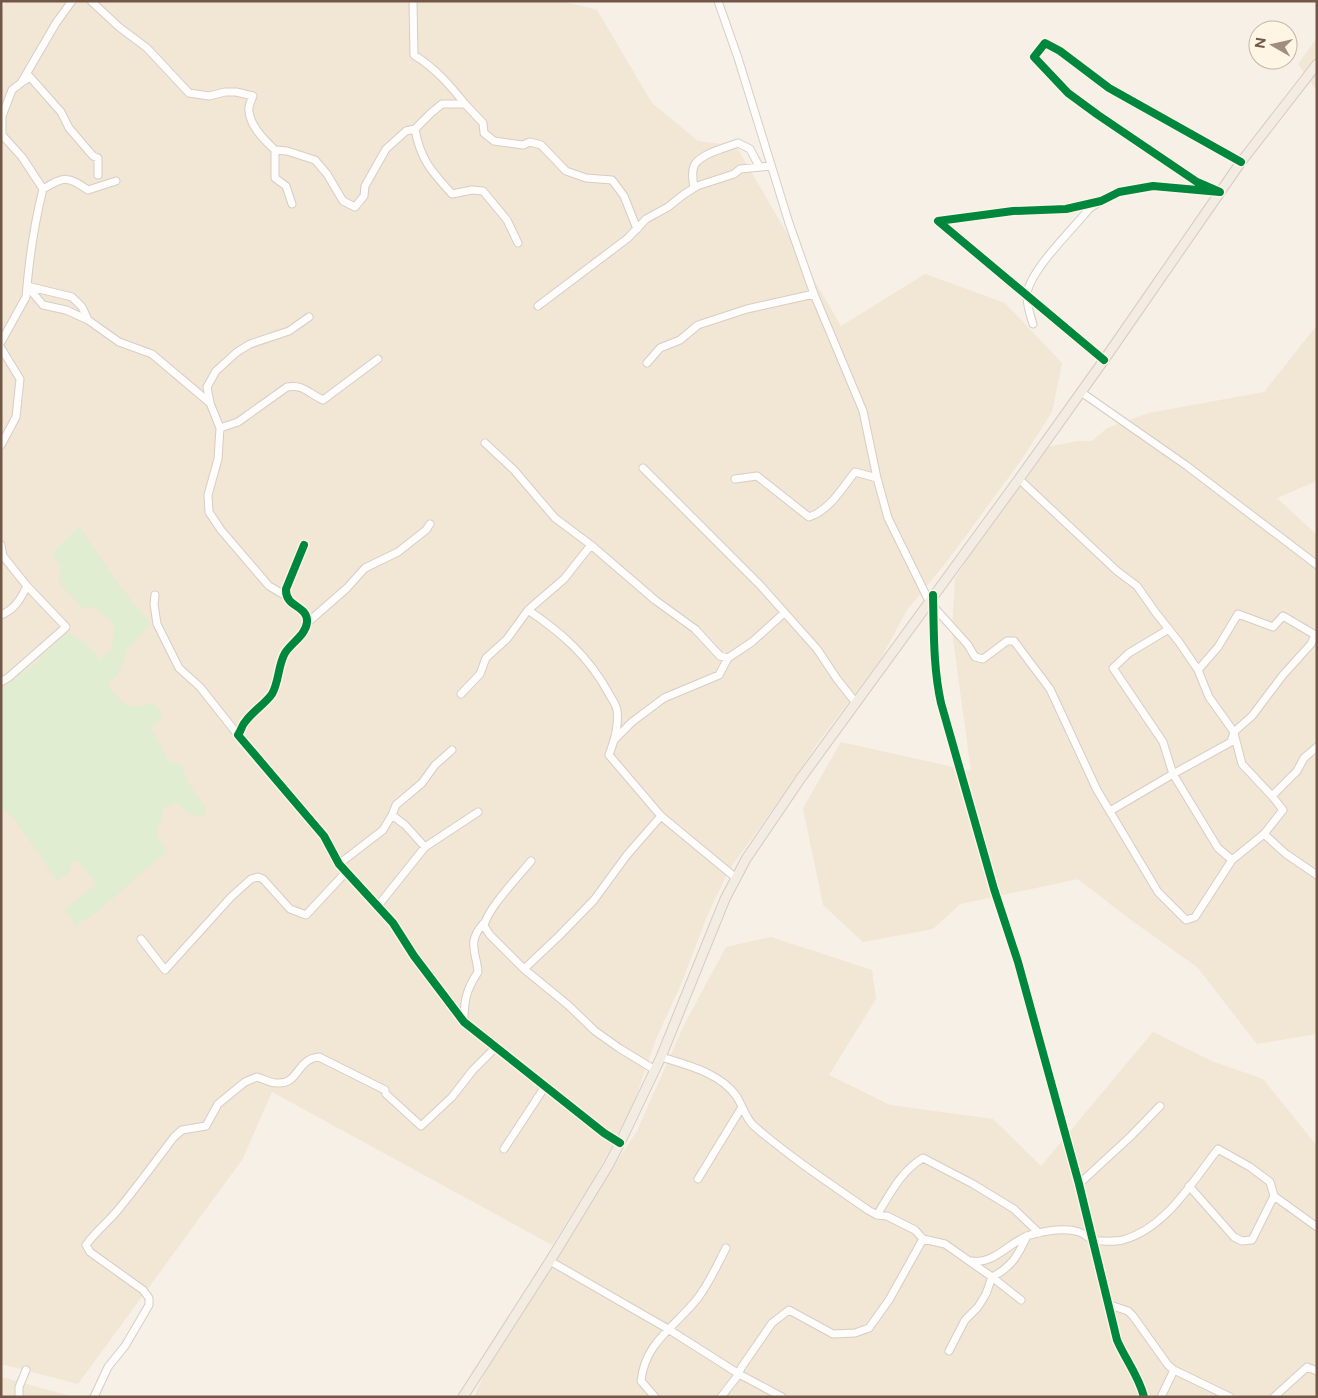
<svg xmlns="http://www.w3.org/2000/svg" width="1318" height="1398" font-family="Figtree,sans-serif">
<rect width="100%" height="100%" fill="#f6f0e6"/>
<path fill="#f2e6d5" d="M6,1h556l35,9 55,93 46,38 38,5 105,180 84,-52 80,29 57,60 -10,49 -30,47 -74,101 -41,50 -27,50 -63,84 -32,48 -56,78 -22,46 -25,66 -26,57 -24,69 -37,69 -43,68 -280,-153 -30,68 -164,224 -77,-20v-1352z
M1317,38v53l-19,-27z
M1317,325v156l-40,17 40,37v499l-60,10 -60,-77 -66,-47 -53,-41 -118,25 -27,25 -70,13 -40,-37 -20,-97 38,-66 130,29 -19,-140 3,-52 23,-37 41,-58 28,-37 31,-6h14l15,-13 42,-15 115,-21z
M771,937l101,33 4,29 -47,76 61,30 103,14 48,47 112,-134 61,30 49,17 54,67v251h-843l28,-61 135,-205 47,-106 42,-78z
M1,1377l73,20h-73z"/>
<path fill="#e1edd0" d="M79,526l41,60 31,38 -23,24 -8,23 -12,14c17,23 20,24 47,18l8,13 -12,12 19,35 12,1 5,17 19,27 -2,9 -15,-3 -13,-12 -13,6v8l-7,18 11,17 -70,61 -22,14 -10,-17 31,-25 -18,-23 -8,1 1,9 -14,10 -44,-64 -12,-8v-120l35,-26 30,-31 21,12 13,16 12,-12 2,-24 -21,-18 -10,3 -24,-26 1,-17 -8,-13z"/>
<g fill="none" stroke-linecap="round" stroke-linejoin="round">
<defs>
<path id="minor" d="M91,1l28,26 28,21 42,45 20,3 16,-4h11l17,4c-2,5 -5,10 -4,15 1,15 15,29 26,39
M413,1l1,54c21,13 35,29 51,49
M718,1l20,57 51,165 25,71 49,117 14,67 11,40 41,83
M24,81l6,-4 31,35 8,16 24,28 5,2v17
M415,129c5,30 17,43 37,65l20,-4 11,1 24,29 11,23
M116,181l-28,9c-21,-14 -23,-14 -45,-1 -8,32 -13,64 -16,97l16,19 23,5 22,10 31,22 33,12 58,49 10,25 -2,31 -10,36 1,17 12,18 48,56 17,10
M694,188c-1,-7 -3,-17 1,-24 8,-11 30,-16 43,-21l12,6 9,17
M43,189l-21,-32 -20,-22v-19l10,-26 9,-7 35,-60 16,-22
M292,204l-6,-18 -11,-8v-28l12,1 28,9 12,14 16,27 12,6 9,-11 1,-10 21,-37 20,-18 9,-2 16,-16 11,-9h23l18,19 1,10 10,8 29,4 7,-3 11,3 25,26 20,7 26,2 12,16 13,33
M538,306l90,-68 18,-19 22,-12 15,-12 14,-9 37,-12 6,-5 31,-3
M1033,324c-3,-9 -7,-21 -6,-31 5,-25 45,-63 62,-84l7,-5
M1,342l25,-45 1,-11 45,11 10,10 6,13
M1,348l19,31 -4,38 -15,28
M1104,360l-166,-139 75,-10 53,-2 35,-8 18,-9 34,-6 67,6 -23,-10 -99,-67 -30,-22 -34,-36 11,-14 15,8 49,37 132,74
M647,363l13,-15 20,-8 18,-15 49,-16 67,-15
M1081,392l106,74 130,99
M210,403l-3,-16 9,-16 21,-19 13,-8 39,-13 20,-14
M220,428l18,-6 49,-35c17,-3 22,7 36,13l55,-41
M485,443l29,27 41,48 36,27 64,55 40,29 25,27 8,2 24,-16 32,-29
M643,468l116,116 58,65 20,30 19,24
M735,479l22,-3 52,41c21,-7 33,-29 46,-45l22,6
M1019,479l98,92 20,15 19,27 23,29 19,28 20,-23 20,-33 35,13 10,-11 34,20
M1,545l2,11 24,30c-7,14 -12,23 -26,29
M304,545l-18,44c-1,19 22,16 21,33 -1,13 -16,21 -22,31 -7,12 -6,29 -13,41 -7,10 -19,17 -27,28 -3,3 -4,9 -7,13l86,101 15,28 54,59 21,33 50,66 140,111 16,10
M155,595l-1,9 3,20 22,44 21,19 38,48
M933,596c1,36 1,71 8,107l53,186 24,73 61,222 38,156c8,19 22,36 27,57
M933,606l35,39 7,12 8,2 24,-18h7l36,48 47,101 61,102 28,28 9,-3 37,-57 32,-26 19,-24 -11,-14
M528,610c34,23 60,46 80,82 3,6 8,12 9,18 2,14 -3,32 -8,45l52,61 75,62
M307,623l40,-35 18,-20 33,-16 28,-22 4,-6
M1198,670l11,27 25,35 18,-16 31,-41 28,-31 4,-9
M1,682l8,-5 57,-50 -39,-41
M461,694l19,-20 6,-16 21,-19 21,-29 36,-31 27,-34
M1234,733l8,31 30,32 25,-25 7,-13 13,-11
M614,740l18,-18 32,-24 55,-23 9,-17
M1110,811l63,-37 -10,-32 -50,-74 16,-15 40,-24
M392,815l4,-10 26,-22 13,-18 17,-15
M1264,834l22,20 31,21
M1232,860l-14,-12 -45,-74 58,-32 3,-10
M531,861c-12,15 -44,48 -47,65l6,9 34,34 44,36 27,26 24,17 36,22
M339,864l44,-34 9,-15 13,10 20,22
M377,907l48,-60 53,-35
M141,939l24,31 66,-73 20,-18 7,-2 5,2 27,30 16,6 40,-43
M524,969l35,-33 35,-36 33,-45 34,-39
M464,1022c0,-21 2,-32 14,-50 -2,-21 -11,-30 5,-48
M661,1057c26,8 60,16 76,40 6,10 9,22 17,29 36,31 75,57 114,84l9,5 10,1 28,14 8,9 22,5 47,33c20,-10 26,-22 35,-41
M386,1094l35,32 31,-29 21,-27 23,-23
M504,1149l42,-64
M698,1179l44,-72
M1079,1184l52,-48 29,-30
M1189,1186l45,51 8,4 10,-1 22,-44 43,31
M877,1215c13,-21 24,-44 46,-57l50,26 41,25 25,24
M550,1261l118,68 71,45 43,23
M972,1261c22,4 38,-20 58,-26 15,-4 34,-8 49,-3 7,2 10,8 17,9 8,0 18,1 27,-1 43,-12 69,-58 95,-91l32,18 20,15 4,14
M1107,1304l21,7 5,5 35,49 6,5 56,27
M949,1351l16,-31 13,-13 8,-13 6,-17 29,23
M19,1397v-10l7,-17
M94,1397l14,-30 17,-21 24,-41v-7l-6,-8 -53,-38 -4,-7c9,-13 21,-22 31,-34 20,-24 38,-49 57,-74l8,-7 24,-4 12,-22 27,-22 12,-5c6,2 13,6 20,6 22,2 19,-24 42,-26l66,33
M655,1397l-14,-16c4,-39 34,-54 56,-82 12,-15 20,-34 29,-51
M721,1397l18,-23 2,-6 31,-45 17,-13 44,24 22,-1 14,-5 20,-28 34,-61
M1161,1397l13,-27
M1274,1397l33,-30 10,4"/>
<path id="major" d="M463,1397l87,-136 58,-95 12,-23 41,-86 64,-158 21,-40 55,-81 218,-299 85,-119 137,-198 76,-98"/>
</defs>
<use href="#minor" stroke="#d7cdc4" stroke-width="9"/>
<use href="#major" stroke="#d5cbc3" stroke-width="11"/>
<use href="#minor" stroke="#fefdfb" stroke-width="7"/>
<use href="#major" stroke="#f2ece3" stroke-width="9"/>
<defs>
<path id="cycleway" d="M1104,360l-166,-139 75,-10 53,-2 35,-8 18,-9 34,-6 67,6 -23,-10 -99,-67 -30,-22 -34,-36 11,-14 15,8 49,37 132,74
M304,545l-18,44c-1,19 22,16 21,33 -1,13 -16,21 -22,31 -7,12 -6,29 -13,41 -7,10 -19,17 -27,28 -3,3 -4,9 -7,13l86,101 15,28 54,59 21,33 50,66 140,111 16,10
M933,595c1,36 0,72 8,108l53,186 24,73 61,222 38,156c8,19 22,36 27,57"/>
</defs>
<use href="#cycleway" stroke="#fff5e5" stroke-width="11"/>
<use href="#cycleway" stroke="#00873e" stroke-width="8"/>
</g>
<rect width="1318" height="1398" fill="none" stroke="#735746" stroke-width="5"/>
<g transform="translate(1273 45) rotate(279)"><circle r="24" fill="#fff5e5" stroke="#c7b6a5"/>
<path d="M0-4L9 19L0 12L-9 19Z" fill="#a18d7e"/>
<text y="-8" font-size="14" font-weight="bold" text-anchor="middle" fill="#735746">N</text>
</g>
</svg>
